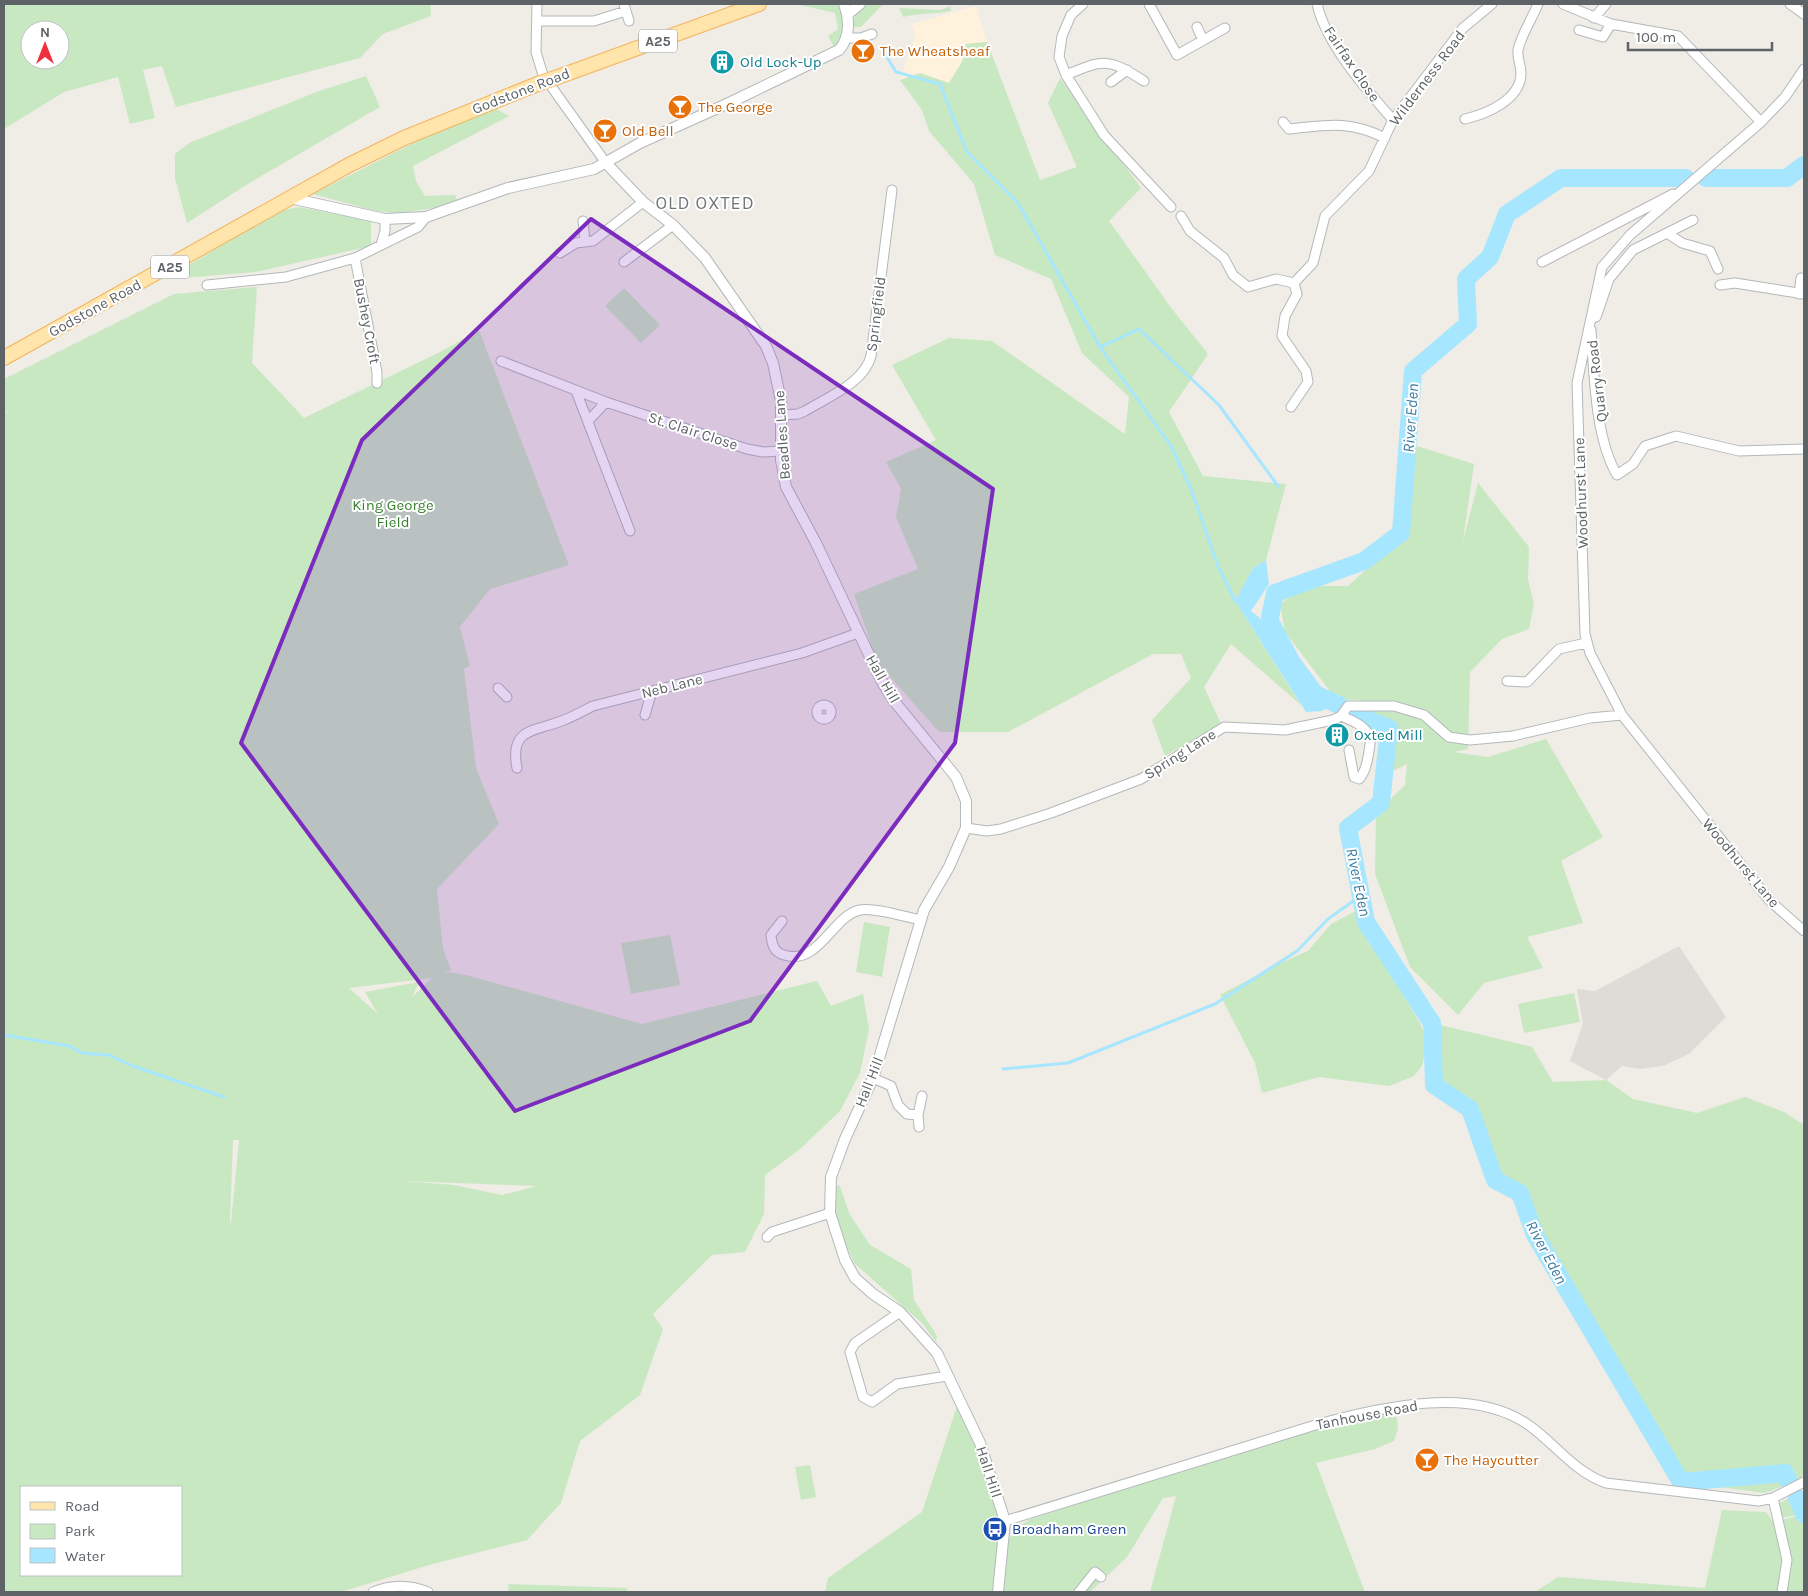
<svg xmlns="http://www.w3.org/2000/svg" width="1808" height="1596" font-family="Karla,sans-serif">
<rect width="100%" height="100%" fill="#f0ece6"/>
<path fill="#fff2dd" d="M976,6l11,36 -21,2 -4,18 -13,21 -29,-10 -20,7 15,-44 -3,-12z"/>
<path fill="#dfdcd8" d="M1679,946l47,71 -37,37 -26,12 -23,3 -18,-3 -16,14 -36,-19 13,-38 -6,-34 18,2z"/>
<path fill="#c8e8c2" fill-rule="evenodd" d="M4,4h426l1,12 -48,18 -23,24 -184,49 -14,-41 -19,4 12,48 -25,6 -12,-47 -54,15 -60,37zM30,30h30v30h-30z
M796,4h42c8,10 6,35 -4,43l-6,-11 10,-7 -3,-16z
M868,4l14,1 -21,22h-8l3,-16z
M950,6l1,5c-16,3 -32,2 -48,6l-4,-9 42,2z
M987,42l53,138 37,-13 -29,-64 12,-25 81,110 -32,33 63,88 36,45 -39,58 34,64 83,8 -20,76 -13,8 -18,33 66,104 -70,-61 -27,43 17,37 -56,32 -13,-36 39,-42 -10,-24h-28l-145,78h-69l-62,-70 -23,-68 64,-25 -22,-52 5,-28 -15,-27 50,-22 -44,-75 57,-27 43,3 133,93 4,-37 -47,-44 -31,-74 -56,-24 -21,-71 -45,-53 -7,-21 -22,-30 20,-7 29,10 13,-21 4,-18z
M366,76l14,31 -134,78 -59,38 -12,-45v-24l14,-11 130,-52z
M491,106l18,10 -96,50 3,15 9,15 30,-1 2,5 -12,4 1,2 -46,7 -24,-2 -63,-17 112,-57z
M299,207l72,14v25l-115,26 -72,6 -7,-6 102,-61z
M257,287l-5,76 52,55 138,-67 37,-21 90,235 -79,24 -30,38 10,39 -6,3 12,99 23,56 -62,65 6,60 8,21 -8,3 7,-1 20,4 172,48 175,-43 14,25 32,-12 6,35 -9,44 -20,38 -40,38 -35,26 -1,39 -19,38 -33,3 -59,59 10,15 -23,66 -60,46 -19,62 -34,37 -98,25 -88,27h-337v-1179l7,-1h-7v-33l170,-85zM432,978l-20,19 7,-15 -54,10 13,22 -29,-26zM233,1140h6l-8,83h-1zM403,1181l134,5 -35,9 -48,-10zM21,1487h160v88h-160z
M624,288l36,37 -19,18 -36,-37z
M1417,446l57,18 -11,77 15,-58 51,64 -1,32 6,25 -5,25 -27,10 -32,33 -2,77 -15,3 35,5 58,-18 57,98 -42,24 22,62 -56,14 16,31 -59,15 -26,32 -48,-48 -35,-93 1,-61 29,-28 2,-21 -16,8 3,-36 -38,-21 4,-15 -24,-1 -51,-67 -5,-28 23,-18h45l46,-42z
M1356,911l13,33 17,21 35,60 6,17 -5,24 -8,10 -25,10 -70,-9 -57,16 -7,-30 -35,-68 58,-31 30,-13 23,-27z
M864,922l26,5 -8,50 -26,-5z
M670,935l10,50 -49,9 -10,-51z
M1574,993l6,29 -56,11 -6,-29z
M1432,1023l100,24 21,35 53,-2 27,19 64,14 48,-16 39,15 20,13v350l-8,6 -31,12 -84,-11 -146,-247 -15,-42 -25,-13 -25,-71 -36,-24z
M834,1184l6,2 9,27 21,32 41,24 3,31 23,36 -1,6 -13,-18 -69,-61 -17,-39z
M959,1400l46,121 -24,10 17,-6v14h11l10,-13 12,-7 234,-75 94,-25 24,-5h8l6,4 1,10 -4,13 -19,8 -59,14 49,129h-215l26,-96 -13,2 -36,59 -37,35h-265l3,-14 94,-66z
M810,1465l6,32 -15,3 -6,-33z
M1802,1491l2,23 -24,4 -4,-13z
M1722,1510l44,2 7,10 25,-6 6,6v70h-269l23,-15 147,11z
M508,1584l119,4v4h-118z"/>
<path fill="#a7e6ff" d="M1266,560l3,24 -18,27 11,9 4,-19 9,-8 -2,15 26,49 23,31 14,15 -14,8 -16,1 -71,-111 18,-33z"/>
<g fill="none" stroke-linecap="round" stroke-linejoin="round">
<path stroke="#a7e6ff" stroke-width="3" d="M882,49l14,23 44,12 27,68 51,51 82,144 71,99 20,43 27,77 17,35
M1100,347l39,-18 80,76 59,81
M4,1035l65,11 13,7 27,2 21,10 94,32
M1003,1069l65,-6 147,-59 82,-53 31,-32 31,-22"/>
<path stroke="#a7e6ff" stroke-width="18" d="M1706,178h81l17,-13
M1270,617l5,-24 89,-32 37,-28 12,-162 55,-47 -2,-45 24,-22 17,-43 54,-36h125
M1315,694l24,11
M1351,713l38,15 -8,75 -33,25 18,94 66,101 2,62 36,24 25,71 25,13 15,42 146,247 104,-9 3,7
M1797,1498l7,16"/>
<defs>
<path id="minor" d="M537,4l-1,48 7,23 63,88
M624,4l5,17
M1083,4l-12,11 -9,21 -3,21 7,18 38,60 67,72
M1149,4l28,51 48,-27
M1317,4c9,40 49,85 76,116
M1563,4l48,20 67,12 83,86
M1790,4l14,10
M1594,18l12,-14
M537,21h57l32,-10
M1197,27l6,13
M1579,30l24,7 8,-13
M847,38h14l11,-4
M1804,69l-19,28 -24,25 -131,113 -28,32 -25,116 8,251 5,19 32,62 148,186 34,30
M1066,75c38,-16 42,-17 78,6
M1111,82l16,-12
M1465,119c21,-5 56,-19 56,-46 0,-8 -4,-14 -3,-23 3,-15 14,-31 20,-46
M1283,122l6,7c38,-4 60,-9 96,9
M1181,216l9,15 34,27 9,17 15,12 28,-8 18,4
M583,221l2,21
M1667,233l15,10 28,8 8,18
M381,245l4,-14v-12
M560,253l16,-10 17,-2 50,-39
M355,258l22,114v11
M624,262l49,-37
M1542,262l131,-68
M1294,283l19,-20 12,-47 44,-45 24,-51 70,-92 29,-24
M207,285l79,-8 69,-19 63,-31 8,-10
M1720,285l15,-2 69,11
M1799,294l2,-16
M1596,317l13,-38 24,-29 60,-30
M1591,330c3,43 4,108 26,145l16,-11 12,-18 31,-10 63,15 65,-2
M501,361l105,41 141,47 16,3 18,-1
M576,391l54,140
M1291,407l17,-25 -2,-11 -24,-35 3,-20 12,-22 -3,-11
M782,415l16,-1 7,-3c23,-14 59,-28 66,-55l21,-166
M588,421l18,-19
M1507,681l20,1 32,-33 27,-6
M498,688l9,9
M817 712a7 7 0 1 1 14 0a7 7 0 1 1-14 0Z
M645,715l7,-24
M1341,716c13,5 22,9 30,21 -2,12 -3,33 -12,42l-5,-2 -5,-27
M517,768c-8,-41 18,-36 47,-48 10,-4 19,-9 29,-14l209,-53 56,-20
M966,828l21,3 14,-2 50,-16 90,-34 83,-52 61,3 48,-10 8,-4 7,-10h46l30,9 25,22 21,3 43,-4 77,-18 32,-3
M782,921l-11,14c1,10 3,17 13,20 35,11 48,-39 76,-45 14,-3 45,7 61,10
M873,1078l18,8 7,19 9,9 11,1
M919,1127l-1,-12 4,-19
M767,1237l5,-5 58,-19
M900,1312l-45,31 -5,9 13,45 9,5 25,-18 50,-8
M1773,1498l14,62 -5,32
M1005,1521l317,-98c62,-16 151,-38 208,3 26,19 46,47 76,57l153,18 14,-3 31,-16
M373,1592c19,-8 36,-8 55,0
M1079,1592l16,-20 6,5"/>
<path id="tertiary" d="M848,14l12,-10
M606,163l37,39 30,23 32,33 61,88 7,17 8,38v59l5,27 30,56 65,137 13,21 62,76 10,24v27l-17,39 -25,43 -51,168 -28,61 -14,38 -1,36 15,47 10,18 18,16 27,18 37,41 43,90 25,78 -7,71
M290,198l95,21 41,-2 82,-29 86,-19 46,-26 91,-41 108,-52c11,-12 11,-31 5,-46"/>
<path id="primary" d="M555,78l204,-74
M4,358l345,-193 55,-27 136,-55"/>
</defs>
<use href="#minor" stroke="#b3b8bb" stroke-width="11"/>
<use href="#tertiary" stroke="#b3b8bb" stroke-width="12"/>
<use href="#primary" stroke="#f5b25a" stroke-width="16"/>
<use href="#minor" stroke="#fff" stroke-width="9"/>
<use href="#tertiary" stroke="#fff" stroke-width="10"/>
<use href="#primary" stroke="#ffe5ac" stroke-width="14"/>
<defs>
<path id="primary-bridge" d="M540,83l15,-5"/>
</defs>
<use href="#primary-bridge" stroke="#f5b25a" stroke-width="16" stroke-linecap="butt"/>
<use href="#primary-bridge" stroke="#ffe5ac" stroke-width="14"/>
</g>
<path fill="#7b2cbf" fill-opacity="0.2" stroke="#7b2cbf" stroke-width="4" stroke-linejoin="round" d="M591,219l402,270 -38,254 -205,278 -235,90 -274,-368 121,-303z"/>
<defs>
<symbol id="bar-disc" viewBox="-11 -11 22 22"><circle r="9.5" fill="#e8710a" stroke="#fff"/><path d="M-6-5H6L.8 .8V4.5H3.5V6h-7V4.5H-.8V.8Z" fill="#fff"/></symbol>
<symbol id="building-disc" viewBox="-11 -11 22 22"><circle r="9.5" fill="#0f9aa8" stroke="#fff"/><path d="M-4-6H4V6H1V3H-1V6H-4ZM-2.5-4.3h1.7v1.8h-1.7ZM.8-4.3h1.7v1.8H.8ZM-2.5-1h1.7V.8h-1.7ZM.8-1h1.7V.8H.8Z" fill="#fff"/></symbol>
<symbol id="bus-disc" viewBox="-11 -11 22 22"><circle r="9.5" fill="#1a4fb4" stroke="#fff"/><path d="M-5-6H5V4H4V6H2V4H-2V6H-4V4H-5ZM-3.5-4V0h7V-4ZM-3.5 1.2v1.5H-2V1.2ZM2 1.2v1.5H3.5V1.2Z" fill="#fff"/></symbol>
</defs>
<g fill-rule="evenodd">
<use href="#bar-disc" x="849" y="37" width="28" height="28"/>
<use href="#building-disc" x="708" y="48" width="28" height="28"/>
<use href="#bar-disc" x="666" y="93" width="28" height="28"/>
<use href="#bar-disc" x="591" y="117" width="28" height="28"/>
<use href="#building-disc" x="1323" y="721" width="28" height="28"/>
<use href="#bar-disc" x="1413" y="1446" width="28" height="28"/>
<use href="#bus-disc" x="981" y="1515" width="28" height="28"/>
</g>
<g text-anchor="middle" stroke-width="4" stroke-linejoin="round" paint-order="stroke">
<g fill="#fff" stroke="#8e9295" stroke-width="1">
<rect x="639" y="29.5" width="38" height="23" rx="4"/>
<rect x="151" y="255.5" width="38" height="23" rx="4"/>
</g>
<g font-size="14" font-weight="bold" fill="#5e6367">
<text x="658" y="46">A25</text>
<text x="170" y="272">A25</text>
</g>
<g font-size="15" fill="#c56008" stroke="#fff" text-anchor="start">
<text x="880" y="56">The Wheatsheaf</text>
<text x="698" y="112">The George</text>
<text x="622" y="136">Old Bell</text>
<text x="1444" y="1465">The Haycutter</text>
</g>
<g font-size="15" fill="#0d838f" stroke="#fff" text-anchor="start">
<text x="740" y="67">Old Lock-Up</text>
<text x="1354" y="740">Oxted Mill</text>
</g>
<g font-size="15" fill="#5e6367" stroke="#fff">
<text transform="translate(1352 64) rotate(56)" y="5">Fairfax Close</text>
<text transform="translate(1427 78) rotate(-53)" y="5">Wilderness Road</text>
<text transform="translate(521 91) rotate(-21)" y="5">Godstone Road</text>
<text transform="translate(95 308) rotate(-29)" y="5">Godstone Road</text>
<text transform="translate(876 314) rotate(-83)" y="5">Springfield</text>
<text transform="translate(367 321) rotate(79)" y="5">Bushey Croft</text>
<text transform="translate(1597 381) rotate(-97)" y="5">Quarry Road</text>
<text transform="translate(693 431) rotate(18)" y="5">St. Clair Close</text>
<text transform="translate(782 435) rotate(-94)" y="5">Beadles Lane</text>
<text transform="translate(1581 493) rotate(-92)" y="5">Woodhurst Lane</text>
<text transform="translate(883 679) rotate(60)" y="5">Hall Hill</text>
<text transform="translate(672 686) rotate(-14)" y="5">Neb Lane</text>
<text transform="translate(1180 754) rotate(-32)" y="5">Spring Lane</text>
<text transform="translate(1741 863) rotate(50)" y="5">Woodhurst Lane</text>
<text transform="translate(869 1082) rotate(-68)" y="5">Hall Hill</text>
<text transform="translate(1367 1415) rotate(-11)" y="5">Tanhouse Road</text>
<text transform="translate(989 1472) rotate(72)" y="5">Hall Hill</text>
</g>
<g font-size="15" fill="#3a8231" stroke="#fff">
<text x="393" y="510">King George<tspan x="393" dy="17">Field</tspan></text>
</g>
<g font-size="15" fill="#164399" stroke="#fff" text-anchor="start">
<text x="1012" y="1534">Broadham Green</text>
</g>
<g font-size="16" font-style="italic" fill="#3b7da3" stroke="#fff">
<text transform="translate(1410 418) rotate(-86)" y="6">River Eden</text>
<text transform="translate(1359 882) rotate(78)" y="6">River Eden</text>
<text transform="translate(1547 1252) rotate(62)" y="6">River Eden</text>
</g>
<g font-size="18" letter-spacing="1" fill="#6f7579" stroke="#fff">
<text x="705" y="209">OLD OXTED</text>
</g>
</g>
<rect width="1808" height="1596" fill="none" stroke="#5e6367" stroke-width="10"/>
<rect x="20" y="1486" width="162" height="90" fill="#ffffff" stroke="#bfc1c2"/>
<rect x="30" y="1502" width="25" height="8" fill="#ffe5ac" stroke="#bfc1c2"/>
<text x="65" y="1511" font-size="15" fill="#5e6367">Road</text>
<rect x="30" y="1524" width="25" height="15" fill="#c8e8c2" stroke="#bfc1c2"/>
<text x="65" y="1536" font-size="15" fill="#5e6367">Park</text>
<rect x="30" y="1548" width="25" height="15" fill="#a7e6ff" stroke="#bfc1c2"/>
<text x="65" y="1561" font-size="15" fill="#5e6367">Water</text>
<g transform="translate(45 45)"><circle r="24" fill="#ffffff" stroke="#bfc1c2"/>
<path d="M0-4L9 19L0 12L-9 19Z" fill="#ee2f3d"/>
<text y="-8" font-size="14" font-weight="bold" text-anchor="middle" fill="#5e6367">N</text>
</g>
<path d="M1628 42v8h144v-8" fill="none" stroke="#5e6367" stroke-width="2.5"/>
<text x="1636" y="42" font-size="15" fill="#5e6367" stroke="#ffffff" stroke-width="4" paint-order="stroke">100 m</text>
</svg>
